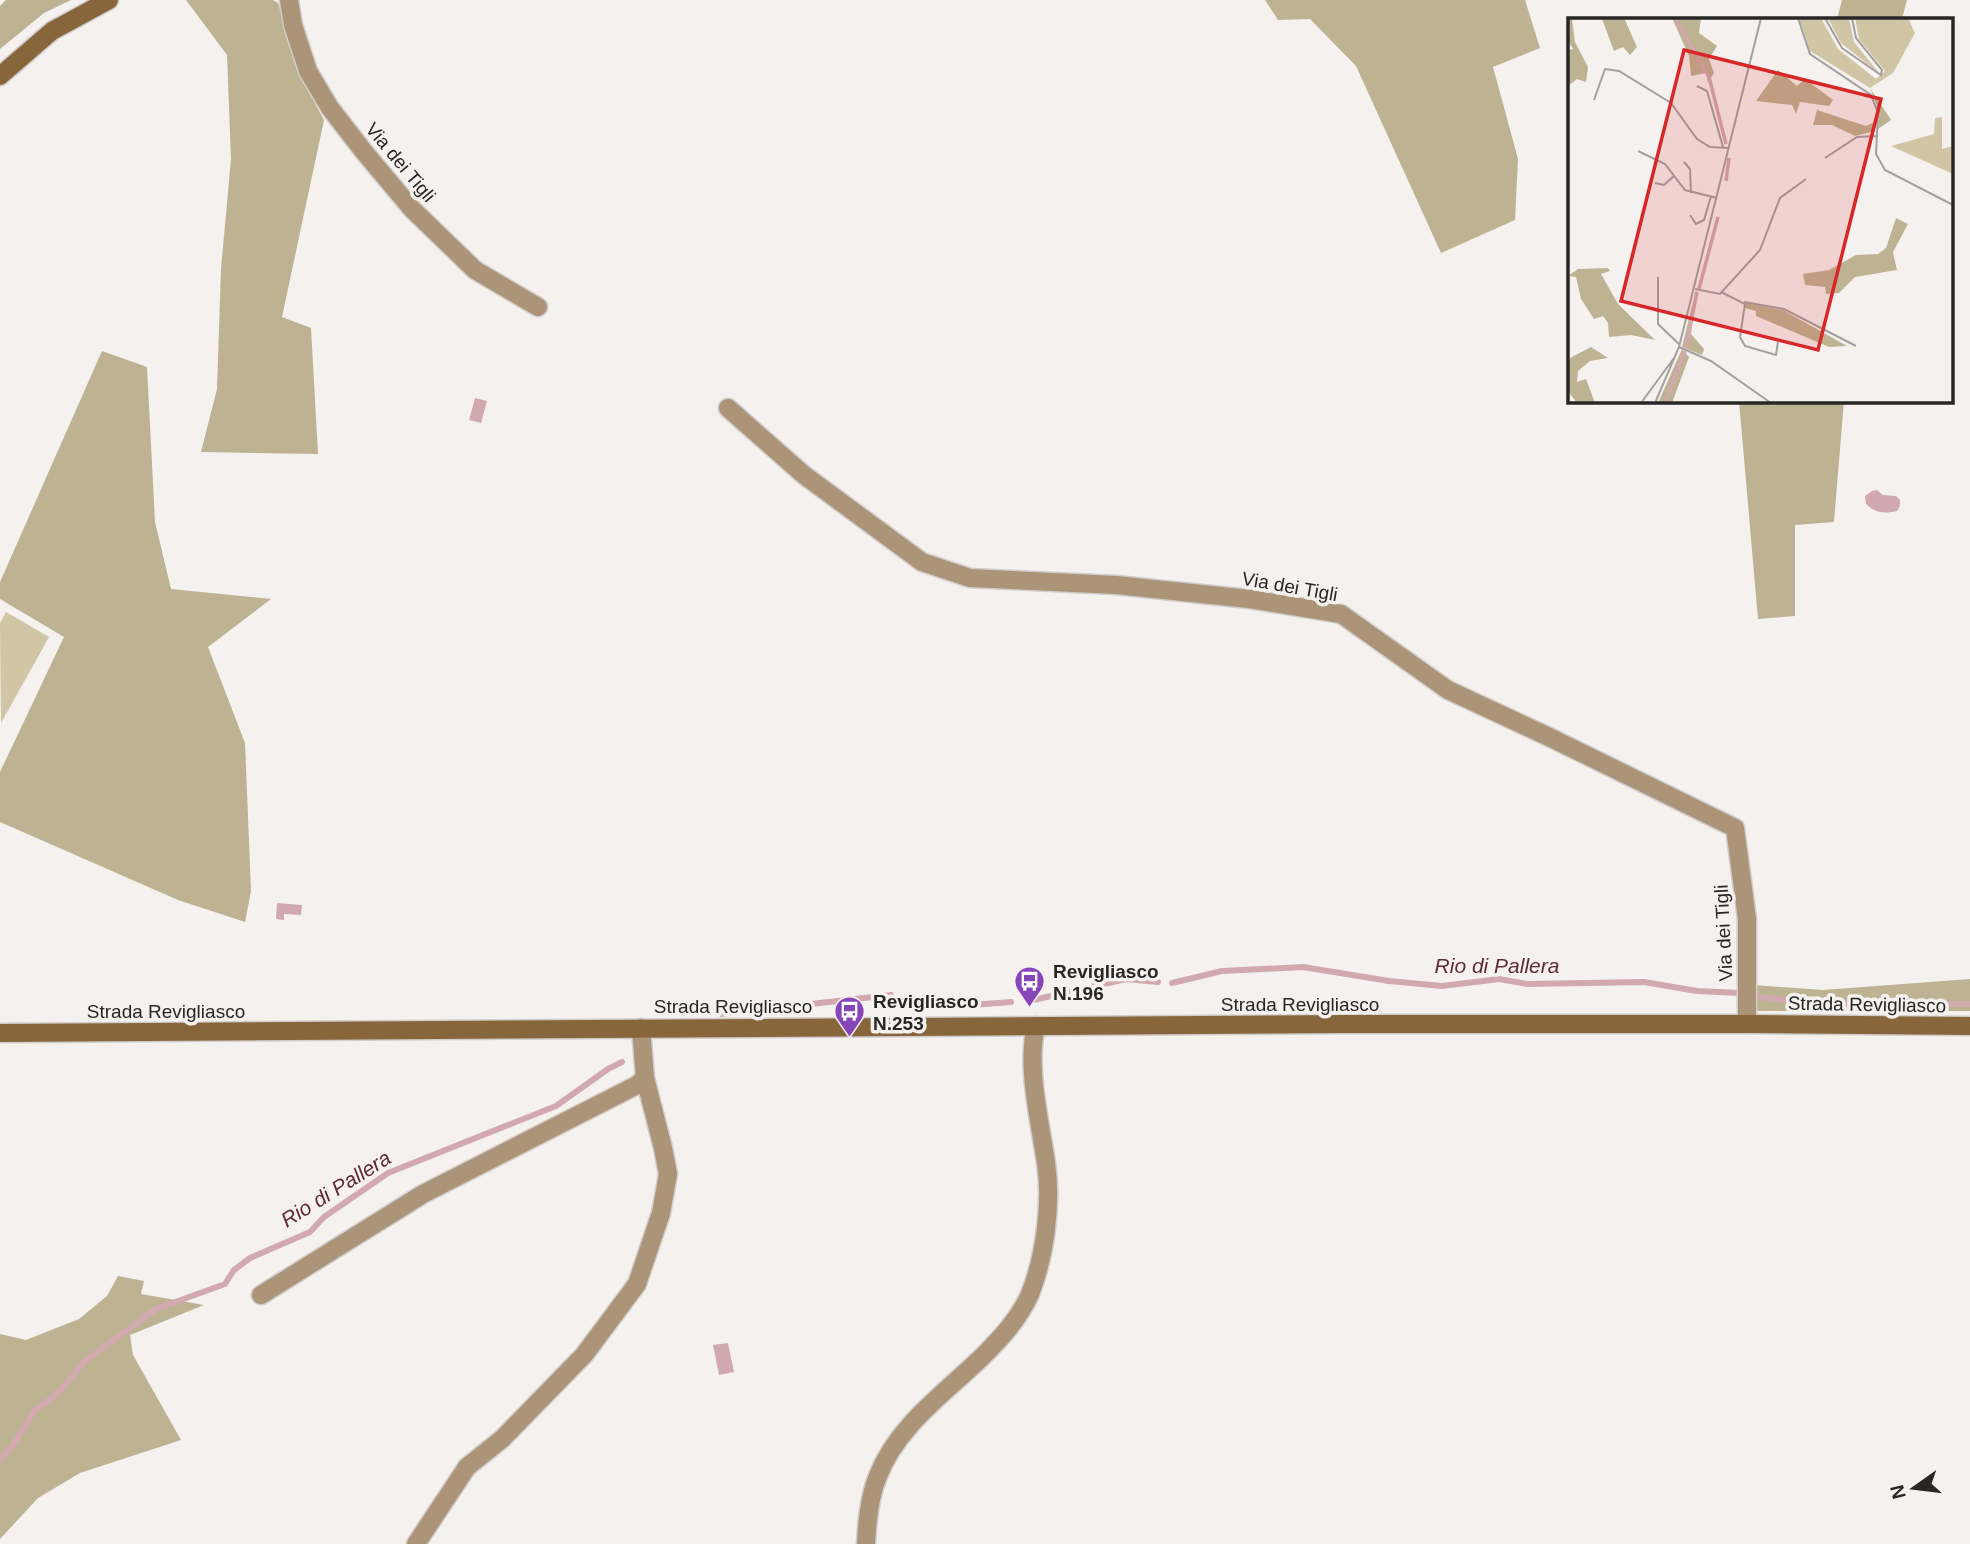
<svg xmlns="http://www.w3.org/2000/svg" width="1970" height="1544" font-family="Arial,sans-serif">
<rect width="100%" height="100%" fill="#f5f1ef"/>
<path fill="#d0c5a4" d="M6,612l43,25 -48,86 -1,-100z"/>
<path fill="#bdb291" d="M6,0h65l-27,13 -44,36v-43z
M186,0h87l5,3 24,76 22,41 -42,197 29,11 7,126 -117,-2 16,-63 4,-120 10,-110 -4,-104z
M1265,0h260l15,48 -47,19 25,92 -3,61 -74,33 -85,-187 -46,-47 -32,1z
M1842,0h65l-5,19h-65z
M102,351l45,16 8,155 16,67 100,10 -63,48 37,96 6,148 -6,31 -67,-22 -178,-78v-50l64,-135 -64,-38v-17z
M1739,401h105l-10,121 -39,3v91l-37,3z
M1970,979v32h-218l1,-26 70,5z
M118,1276l26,5 -3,13 63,11 -74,30 3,20 48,85 -101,33 -42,25 -38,41v-205l26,6 53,-21 28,-23z"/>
<path fill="#d1a9ae" d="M475,398l12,3 -6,22 -12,-3z
M1877,490l6,5 13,1 4,4v6l-3,5c-13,3 -22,2 -31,-7l-1,-8 7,-5z
M277,903l25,2 -1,10 -17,-1v6l-8,-1z
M728,1343l6,29 -15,3 -6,-30z"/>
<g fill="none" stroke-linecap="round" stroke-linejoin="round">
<path stroke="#d1a9ae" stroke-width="6" d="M1172,983l50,-12 81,-4 86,14 53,5 57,-7 28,5 117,-2 53,9 43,2
M1758,997l61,7h151
M912,999c32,9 65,6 99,3
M1029,1001l97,-22 32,3
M721,1014l170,-19
M0,1459l11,-11 25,-39 22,-16 28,-33 70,-51 69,-25 9,-14 16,-12 60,-26 14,-15 64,-44 168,-67 52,-37 14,-7"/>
<defs>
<path id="street" d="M289,0l4,25 15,46 22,37 35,45 47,56 63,61 63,37
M728,408l76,67 118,87 48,16 146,7 133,14 92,15 107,76 99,46 188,92 12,91v105
M261,1295l162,-101 214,-109 8,-7
M416,1544l51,-77 35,-28 82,-84 53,-71 24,-71 7,-39 -5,-26 -18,-70 -4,-50
M866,1544c1,-22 3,-47 12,-68 19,-50 67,-83 104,-119 19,-19 37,-38 48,-63 15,-38 22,-91 16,-131 -6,-42 -20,-96 -10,-137"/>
<path id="secondary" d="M0,76l52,-45 57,-31
M0,1033l1347,-9h400l223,2"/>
</defs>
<use href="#street" stroke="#d0cdcb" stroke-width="21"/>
<use href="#secondary" stroke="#d0cdcb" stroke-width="21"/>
<use href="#street" stroke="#ab9477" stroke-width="18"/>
<use href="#secondary" stroke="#87663b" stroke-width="18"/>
</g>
<defs>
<symbol id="bus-pin" viewBox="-11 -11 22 30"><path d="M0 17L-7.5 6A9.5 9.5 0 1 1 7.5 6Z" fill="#8745ba" stroke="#f5f1ef"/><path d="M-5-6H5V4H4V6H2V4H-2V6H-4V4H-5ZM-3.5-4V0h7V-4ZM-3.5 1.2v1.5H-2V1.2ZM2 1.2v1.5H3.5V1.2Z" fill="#fff"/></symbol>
</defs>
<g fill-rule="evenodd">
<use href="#bus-pin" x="1012" y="964" width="35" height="47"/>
<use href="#bus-pin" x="832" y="994" width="35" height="47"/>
</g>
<g text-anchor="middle" stroke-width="7" stroke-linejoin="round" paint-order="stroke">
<g font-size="19" fill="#282726" stroke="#f5f1ef">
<text transform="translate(401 162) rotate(50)" y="7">Via dei Tigli</text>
<text transform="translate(1290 586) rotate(10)" y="7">Via dei Tigli</text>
<text transform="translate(1723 933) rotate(-93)" y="7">Via dei Tigli</text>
<text x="1300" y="1011">Strada Revigliasco</text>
<text transform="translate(1867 1004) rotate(1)" y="7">Strada Revigliasco</text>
<text x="733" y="1013">Strada Revigliasco</text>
<text x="166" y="1018">Strada Revigliasco</text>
</g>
<g font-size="19" font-weight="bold" fill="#282726" stroke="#f5f1ef" text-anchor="start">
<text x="1053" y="978">Revigliasco<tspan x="1053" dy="22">N.196</tspan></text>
<text x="873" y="1008">Revigliasco<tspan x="873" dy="22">N.253</tspan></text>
</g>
<g font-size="21" font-style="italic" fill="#5f2a35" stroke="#f5f1ef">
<text x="1497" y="973">Rio di Pallera</text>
<text transform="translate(336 1189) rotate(-32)" y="7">Rio di Pallera</text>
</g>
</g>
<g transform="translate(1568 18)">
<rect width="385" height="385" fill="#f5f1ef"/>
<path d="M231,0h22l17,31 38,30 9,-8 -26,-32 -4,-21h53l7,15 -22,40 -23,15 -60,-37zM260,0h21l5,24 25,31 -38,-30zM374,99v32l11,-3v28l-62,-28 43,-12 1,-16z" fill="#d0c5a4"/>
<path d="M0,0h56l13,29 -7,8 -7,-8 -9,4 -12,-32h-30l3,23 13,25 -2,15 -9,-3 -9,7v-36l5,-1 -5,-8zM104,0h29l-2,15 18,13 -8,13 5,14 -6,10 -2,-10 -15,3 -2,-20zM210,52l19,16 8,-7 28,21 -4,6 -29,-4 -4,12 -4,-9 -36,-4zM302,70l21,32 -13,9 1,-18zM249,92l49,16 9,-4v9l-20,5 -23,-11h-19zM328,200l12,6 -15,28 4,18 -42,7 -16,16 -13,1 -1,-7 -20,-2 -2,-11 26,-4 27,-15 22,-1 8,-6zM40,250l2,3 -9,3 17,30 37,36 -24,-5 -22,2 -1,-14 -5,-7 -9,3 -13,-20 -5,-22 -8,-1 10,-7zM128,272l-5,44 13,15 -2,6 -20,-8zM178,285l37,7 64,36 -18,1 -73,-31v-5l-11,-3zM23,329l17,11 -18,3 -12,10 -1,11 9,-3 9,24h-18l-9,-12v-32zM114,331l7,8 -17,46h-14z" fill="#bdb291"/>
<path fill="none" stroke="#d1a9ae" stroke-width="3.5" d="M107,0l34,59 17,67M158,163l3,-23M131,271l19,-72M118,330l11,-56M97,385l20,-52"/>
<path fill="none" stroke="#a3a09f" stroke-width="2" d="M230,0l12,36 61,41 7,18 -2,41 9,16 68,35M257,0l17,30 39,27 1,-5 -26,-32 -4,-20M129,68l10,5 16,56M26,82l11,-31 14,2 52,32 26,36 13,8 19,1M70,133l27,13 20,26 32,8M257,140l32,-21 19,-1M116,144l6,7 1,24M87,165l9,2 10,-9M122,197l6,9 8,-4 7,-24M90,259v47l22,21M127,271l25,5 40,-44 20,-52 26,-19M153,274l24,12 -5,33 5,9 31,9 2,-13M176,284l40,7 72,37M111,329l32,14 60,42M73,385l33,-45M87,385l24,-56 82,-329"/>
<path fill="#d62828" fill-opacity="0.15" stroke="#d62828" stroke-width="3.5" d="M116,32l197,49 -63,251 -197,-49z"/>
<rect width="385" height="385" fill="none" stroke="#282726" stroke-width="3.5"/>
</g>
<g transform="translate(1914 1488) rotate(256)" stroke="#f5f1ef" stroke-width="5" paint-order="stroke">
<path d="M0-5L12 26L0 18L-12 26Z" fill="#282726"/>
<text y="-10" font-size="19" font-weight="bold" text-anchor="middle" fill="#282726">N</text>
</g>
</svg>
